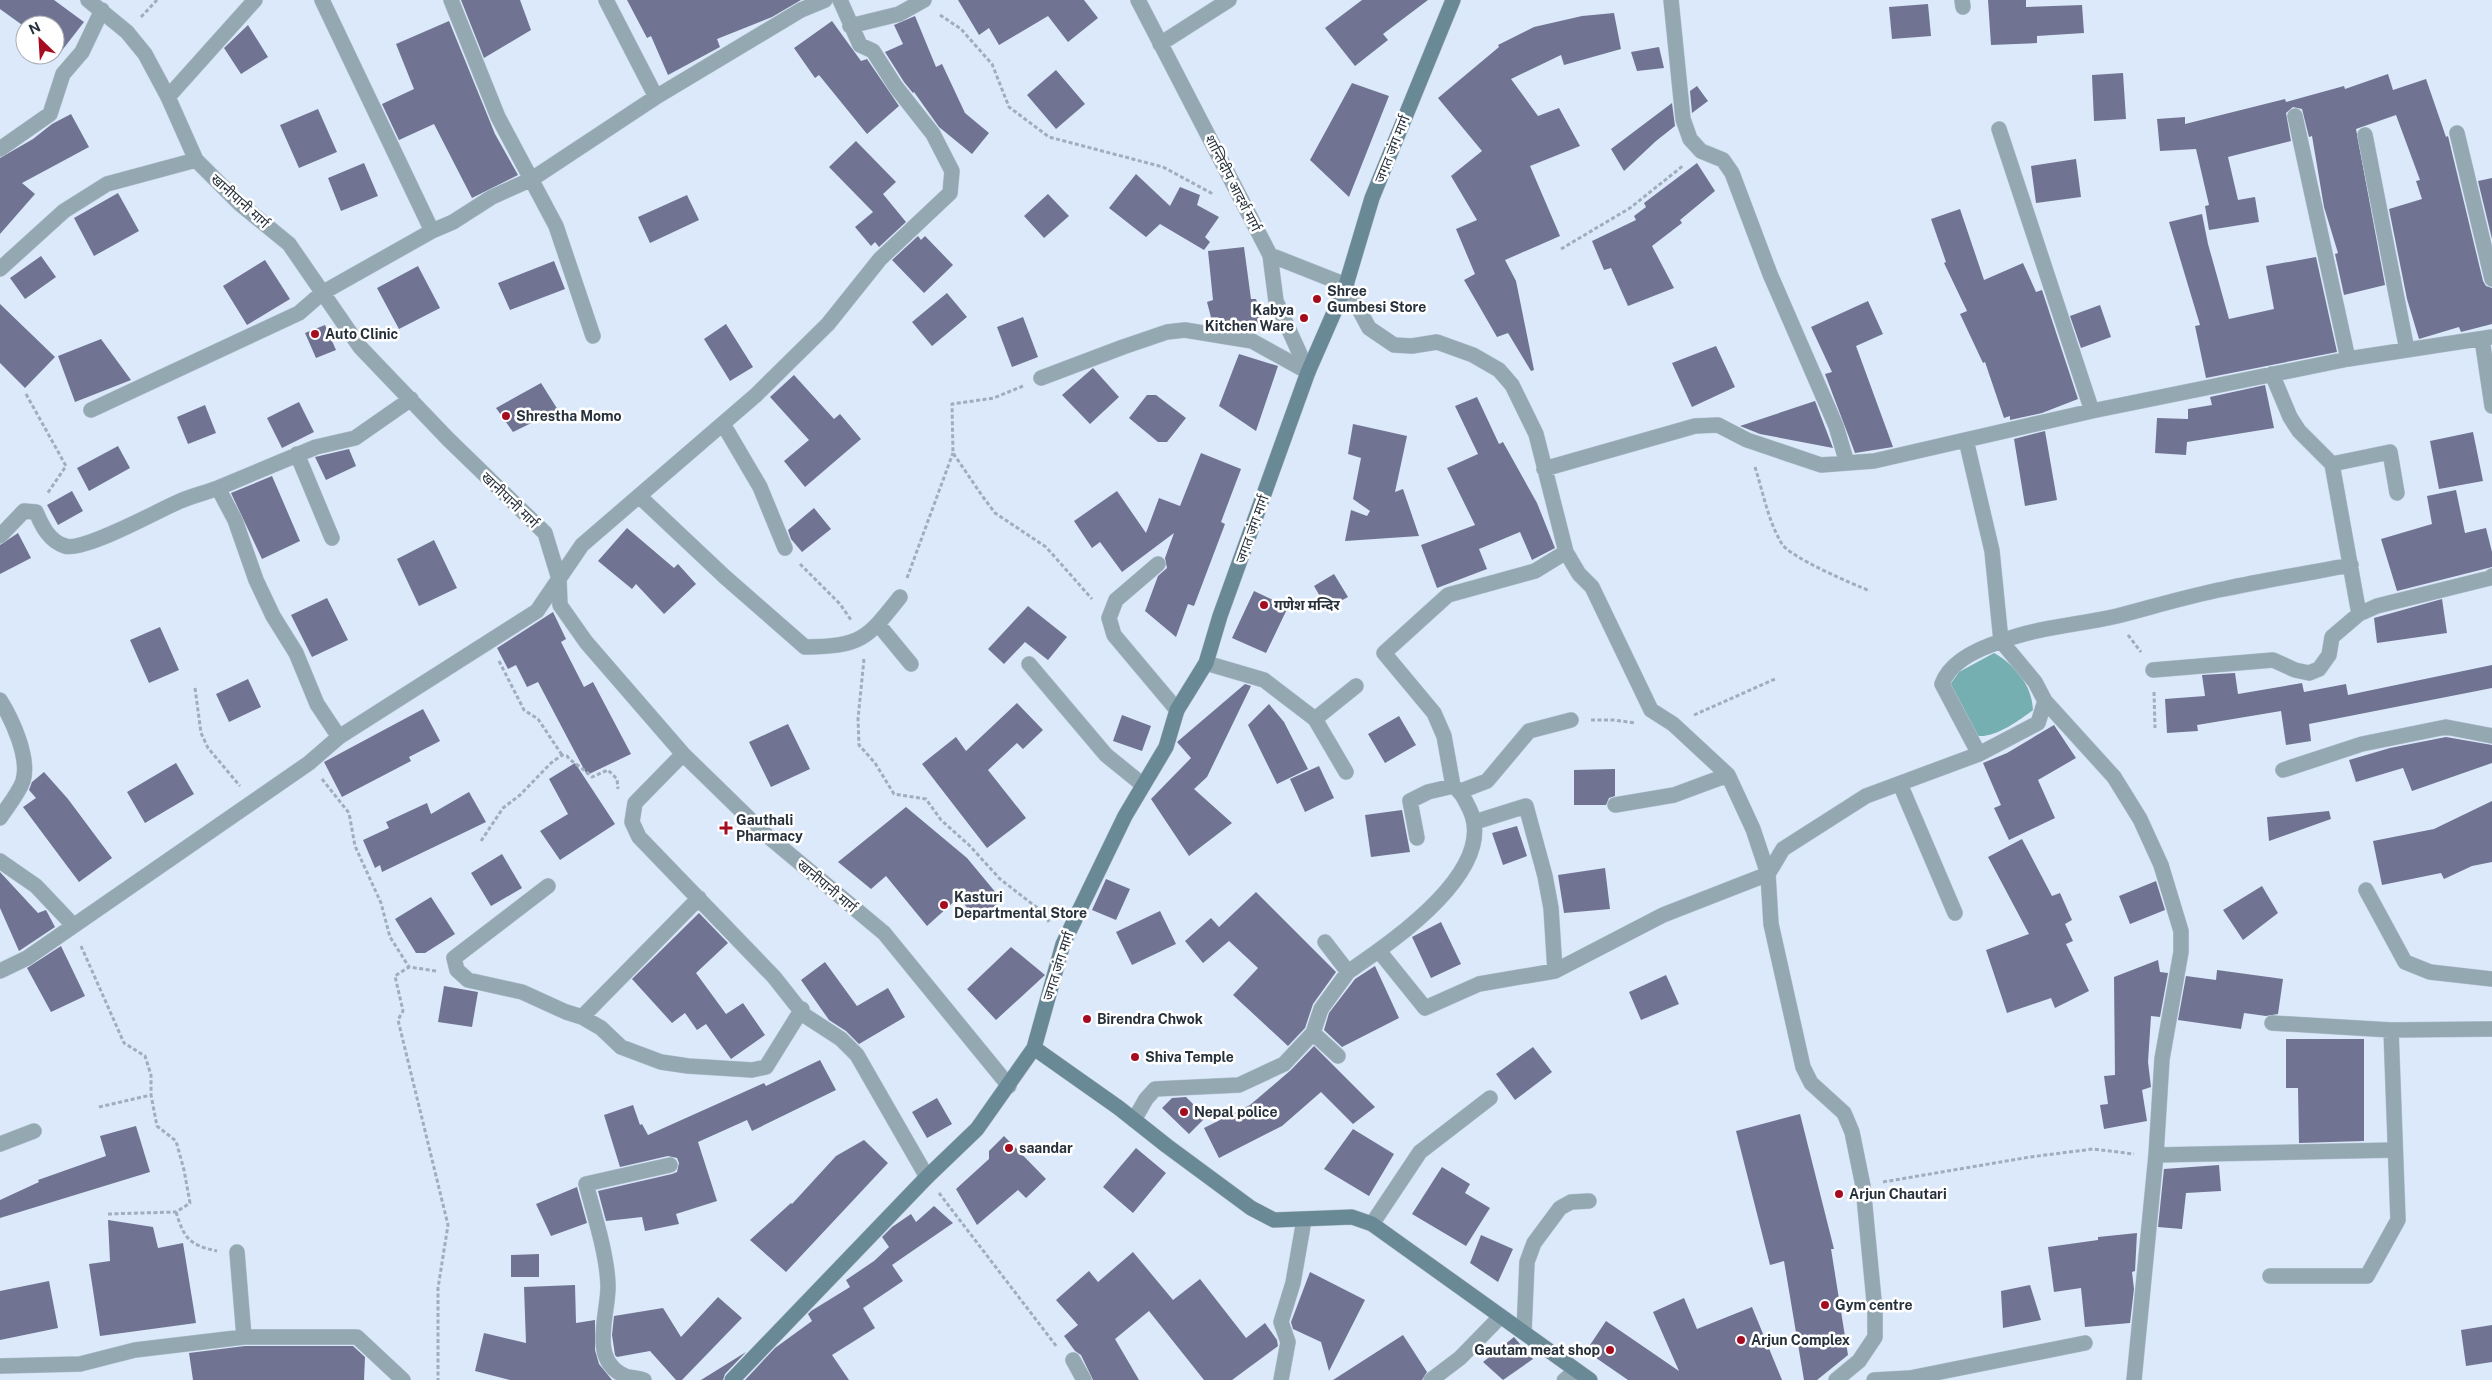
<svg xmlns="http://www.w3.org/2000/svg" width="2492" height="1380" font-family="'Public Sans','Noto Sans Devanagari',sans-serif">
<rect width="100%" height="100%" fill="#dbe9fb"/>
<path fill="#76afb2" d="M1994,653c21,12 38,32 39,57 -15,11 -41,31 -60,25l-24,-49 10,-14z"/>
<path fill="#707492" d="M0,0h54l30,22 -24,31 -5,-4v-24l-30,2 -25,-18z
M461,0h59l11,30 -47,28z
M627,0h174l-29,17 -55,22 3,8 -52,28 -17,-39 -4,2z
M958,0h126l14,18 -30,24 -20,-26 -49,29 -10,-17 -10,7z
M1362,0h66l-45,34 5,6 -33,26 -30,-38z
M1988,0h38v7l56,-2 2,28 -47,3v7l-46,2z
M1928,4l3,32 -39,3 -3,-32z
M1614,13l7,36 -57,16 -3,-10 -50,24 27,37 21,-8 21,38 -50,20 30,70 -55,24 11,21 18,89 -3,1 -23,-38 -11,4 -33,-57 11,-6 -19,-45 21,-9 -26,-44 31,-25 -44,-53 61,-51 -1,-2 36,-18 48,-11z
M915,16l21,51 6,-3 23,49 24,20 -17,21 -33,-27 -25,-35 -1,1 -9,-11 -19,-30 18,-8 -9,-19z
M449,21l46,113 23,41 -46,23 -38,-74 -35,16 -17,-36 32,-15 -18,-45z
M832,21l29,40 6,-2 32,47 -32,28 -48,-59 -4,3 -21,-30z
M248,25l20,32 -27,17 -17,-26z
M1659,47l5,21 -27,3 -6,-19z
M1056,70l29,34 -29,25 -29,-34z
M2123,73l3,46 -32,2 -2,-46z
M2388,74l5,16 33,-11 20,58 2,-1 35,145 3,5 6,2v36l-31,8 -2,-5 -40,12 -12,-40 -18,-90 33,-10 -6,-18 4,-1 -24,-65 -40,14 29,156 -41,10 -9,-41 3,-1 -14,-46 -12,-71 -3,1 -7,-28 -9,-2 -7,6 5,28 -63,16 10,43 17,-3 4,25 -50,8 -4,-24 4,-1 -13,-56 -36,2 -3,-32 28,-2v7l100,-25 1,3 58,-16 1,3z
M1352,83l37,13 -40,101 -39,-37z
M1697,86l11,15 -16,12 -2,-22z
M1672,103l3,23 -19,15 -32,30 -13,-22z
M318,109l19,43 -38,16 -19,-43z
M71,114l18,33 -67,36 13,11 -35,40v-76l33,-19 19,-15z
M856,141l40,41 -13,12 23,28 -27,25 -4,-5 -4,4 -16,-19 18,-15 -44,-45z
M2076,159l5,38 -45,6 -5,-37z
M364,163l14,33 -37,15 -13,-33z
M1697,163l18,28 -35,29 2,3 -30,23 22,42 -46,18 -17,-38 -7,2 -12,-29 44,-21 -2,-4 12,-9 -2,-4z
M1136,174l34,32 10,-19 20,8 -3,10 22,12 -14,20 5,5 -6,8 -44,-26 -14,13 -37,-29z
M2492,178v61l-14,-58z
M118,193l21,38 -45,25 -20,-38z
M1048,194l21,22 -25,22 -20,-22z
M687,195l12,25 -49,23 -12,-26z
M1960,209l24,71 39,-17 13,29 6,-2 36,109 -36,14 -32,7v-4l-6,2 -19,-56 -2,1 -23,-49 7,-3 -23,-48 2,-1 -15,-43z
M2202,214l6,30 21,75 45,-10 -8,-43 50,-9 21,95 -131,26 -11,-52 5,-1 -31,-103z
M918,236l3,4 4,-4 28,29 -29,28 -32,-33z
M1244,247l7,52h5l8,26 -36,3 -15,-3 -6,-23 6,-2 -5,-49z
M41,256l15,21 -31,22 -15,-21z
M265,260l25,39 -43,26 -24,-39z
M554,261l11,28 -55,21 -12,-27z
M418,266l22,42 -41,21 -22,-41z
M947,293l20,24 -35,29 -20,-24z
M1868,301l15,33 -27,12 37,101 -38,6 -30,-79 7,-2 -21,-45z
M0,304l55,53 -30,31 -25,-25z
M2100,305l11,32 -30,11 -11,-32z
M1023,317l15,40 -26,10 -15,-40z
M726,324l27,43 -23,14 -26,-42z
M325,325l11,25 -20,8 -11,-25z
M101,339l30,41 -56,22 -17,-46z
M1716,346l19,41 -43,20 -20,-44z
M1239,354l39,12 -22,65 -37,-25z
M1093,368l26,29 -29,27 -28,-29z
M794,375l40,44 6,-5 21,25 -56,48 -21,-26 25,-21 -39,-43z
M541,383l17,27 -45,22 -17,-24z
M2265,385l9,43 -87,14 -1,13 -31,-2 2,-35 31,1v-10l24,-4 -2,-8z
M1147,395h9l30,23 -19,24h-9l-29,-24z
M1477,397l22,47 4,-2 34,61 18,45 -23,12 -12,-28 -41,17 8,20 -50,19 -16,-43 54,-20 -28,-57 31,-14 -23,-48z
M1815,401l18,47 -73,-14 -20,-8z
M299,402l15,30 -32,16 -15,-30z
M205,405l11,28 -28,11 -11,-27z
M1353,424l54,12 -12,56 8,-3 16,47 -74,5 6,-31 16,6 3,-5 -17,-12 8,-41 -13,-4z
M2045,431l12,69 -32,6 -11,-67z
M2473,432l10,49 -44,8 -9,-48z
M118,446l12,22 -41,23 -12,-23z
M349,449l7,17 -30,14 -11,-23z
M1201,453l40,16 -20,53 4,2 -31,82 -6,-2 -12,33 -31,-26 13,-35 9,-8 -2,-10 9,-25 -52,39 -22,-30 -8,6 -18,-27 43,-30 29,42 13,-35 21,8z
M272,476l28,65 -38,18 -31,-66z
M2456,490l9,43 21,-5 6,24v15l-95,24 -16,-52 51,-15 -5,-28z
M72,491l11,20 -25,14 -11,-20z
M814,508l17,21 -29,23 -11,-13 -3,-9z
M627,528l47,40 4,-4 18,20 -32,30 -28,-30 -4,5 -34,-28z
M18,533l13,25 -31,16v-29z
M434,540l23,48 -38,18 -22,-47z
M1334,574l14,23 -15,8h-8l-11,-19z
M1254,591l34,16 -22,46 -34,-15z
M327,598l21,42 -36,17 -21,-42z
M2442,599l5,34 -70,10 -3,-25z
M1028,606l39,31 -19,23 -23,-18 -21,22 -16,-15z
M553,612l13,27 -5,3 23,45 9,-5 38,72 -44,21 -49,-93 -11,5 -11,-22 -8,4 -11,-21z
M160,627l19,43 -30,13 -19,-43z
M2492,665v23l-183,36 2,17 -25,4 -5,-34 -84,14 1,6 -31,2 -2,-34 40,-3 -3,-21 33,-2 3,21 64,-11 2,9 42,-8 2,11z
M248,679l13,28 -32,15 -13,-28z
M1245,684l6,2 -44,91 -13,12 38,34 -43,33 -38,-57 40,-41 -14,-16z
M1017,703l26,27 -20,19 -6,-6 -29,27 38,48 -39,30 -65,-84 34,-27 10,14z
M1269,704l15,18 24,47 -31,15 -29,-59z
M423,709l17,32 -31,16 2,4 -69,36 -18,-35z
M1122,715l29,11 -9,25 -29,-10z
M1399,716l17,29 -31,18 -17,-29z
M788,724l22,45 -39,18 -22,-45z
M2054,725l22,33 -38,22 17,38 -46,22 -15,-32 7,-3 -18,-42 24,-10z
M2446,737l46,8v18l-80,28 -9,-23 -47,14 -7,-22 41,-12z
M176,763l18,31 -49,29 -18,-31z
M575,763l40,61 -55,36 -20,-29 28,-17 -19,-35z
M1319,766l15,32 -29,14 -15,-33z
M1615,769v27l-6,2 -3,7h-32v-35z
M44,772l24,27 44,59 -33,24 -56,-75 13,-9 -7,-8 3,-8z
M469,792l17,30 -104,50 -2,-7 -5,3 -12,-28 26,-12 -3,-6 41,-19 4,11z
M2492,801v61l-20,4 -28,13 -3,-6 -59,12 -9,-44 61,-12z
M906,807l61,51 35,42 -25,21 -18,-24 -32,29 -41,-50 -15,13 -33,-27z
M1402,810l8,42 -39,5 -6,-42z
M2329,811l2,8 -62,22 -2,-24z
M1517,826l10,30 -24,9 -11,-32z
M2022,839l30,57 8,-3 12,27 -7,4 8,17 -7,3 23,47 -34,17 -4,-10 -44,15 -21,-63 43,-16 -41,-77z
M502,854l20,34 -31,18 -20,-33z
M1605,868l5,41 -46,4 -6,-38z
M0,872l38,41 8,-3 9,17 -36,24 -19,-43z
M1106,879l24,10 -14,31 -24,-10z
M2156,881l9,29 -35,14 -11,-28z
M2262,886l16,27 -35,27 -20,-30z
M1256,892l80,80 -23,32 -8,24 -17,18 -55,-51 25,-27 -29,-27 -26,22 -18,-22 26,-23 8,9z
M431,897l24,37 -30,19h-9l-21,-34z
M1160,911l16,33 -44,21 -16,-33z
M699,913l29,30 -32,30 30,41 17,-11 22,32 -34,24 -25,-35 -9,6 -12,-17 -13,10 -40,-44z
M1441,922l20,42 -30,14 -19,-41z
M61,946l24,50 -34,16 -24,-44z
M1011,947l34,28 -49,45 -29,-31z
M2158,960l2,12 8,1 -8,44 -9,-1 -3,46 3,25 -9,3 5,31 -43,8 -4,-24 8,-1 -4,-28 11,-1 -1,-98z
M825,962l32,44 31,-18 17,29 -46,27 -13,-13 -17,-11 -28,-40z
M1375,966l24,52 -57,29 -18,-17 5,-17 26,-34z
M2217,970l66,9 -5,35 -12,2 -22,-3 -3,16 -63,-9 8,-44 30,4z
M1666,975l13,29 -38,16 -12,-28z
M444,986l34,6 -6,35 -34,-5z
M2286,1039h78v102l-65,2 -1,-55h-12z
M1314,1046l61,61 -22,17 -32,-32 -39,34 -63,32 -15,-30 46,-23 41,-35z
M1533,1047l19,25 -37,28 -19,-26z
M820,1060l16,30 -84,41 -5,-11 -49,22 19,59 -41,13 3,10 -34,7 -3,-14 -36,4 -8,-30 74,-17 5,-2 2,-9 -2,-5 -9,-2 -48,11 -16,-52 29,-10 7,20 2,-1 6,11 116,-52 2,3z
M1186,1097l20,20 -17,17 -27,-26 10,-10z
M937,1098l15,26 -25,14 -15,-26z
M1800,1114l34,135h-3l17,106 -31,25h-13l-20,-119 -14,4 -34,-134z
M136,1126l14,46 -150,46v-18l39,-18 -1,-2 68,-24 -6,-20z
M1353,1129l41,25 -25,42 -45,-27z
M1004,1136l42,43 -20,19 -8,-8 -41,35 -21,-36 33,-30v-8z
M864,1140l24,23 -102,109 -36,-32 41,-37 1,1 44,-48z
M1136,1148l30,25 -33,40 -30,-26z
M2219,1165l2,26 -35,2 -4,36 -24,-2 6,-58z
M1442,1167l28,17 -5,9 25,15 -24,38 -54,-32z
M577,1187l10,36 -36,13 -15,-32z
M934,1206l19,17 -61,42 11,16 -40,27 12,20 -43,27 17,25h-104l30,-32 37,-27 -4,-7 3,-3 39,-24 -4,-7 28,-19 15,-14 -7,-10 10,-10 19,-13 5,8z
M108,1220l45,7 5,21 25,-5 13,80 -96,13 -11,-72 21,-3z
M2137,1233l-2,38 -3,1 2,17 -4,34 -45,4 -4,-39 -27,4 -6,-45 50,-7v-3z
M1481,1235l32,14 -15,33 -28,-19z
M1133,1252l40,48 27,-21 46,59 19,-15 12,17 1,6 -46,34h-28l-55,-69 -34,28 24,41h-46l-12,-25 -6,-4 -11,-15 14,-11 -22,-25 33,-29 9,11z
M539,1254v23h-28v-22z
M1310,1272l55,28 -36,71 -8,-29 -28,-13 -2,-7z
M49,1281l9,47 -58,12v-49z
M575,1285l1,38 19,-3v30l4,14 13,16h-102l-35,-9 9,-38 42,10 -2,-56z
M2030,1285l11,35 -38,8 -2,-37z
M718,1297l24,21 -60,62h-6l-26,-29 -33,6 -2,-2 -3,-20 2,-19 49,-8 18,29z
M1684,1298l13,31 55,-22 30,73h-154l-42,-29 20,-30 73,50 -26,-59z
M2492,1325v37l-26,4 -5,-36z
M1403,1335l24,37 -5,8h-89z
M1514,1337l19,22 -30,21 -20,-18z
M245,1346h108l12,11 -1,23h-171l-4,-27z
M746,1352l-21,22 -2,6h-22z"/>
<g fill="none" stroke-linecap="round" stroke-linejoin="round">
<defs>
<path id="lane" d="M1564,1380l12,-10"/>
<path id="street" d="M88,0l39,32 18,22 23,43 28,63 44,44 49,40 71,103 88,92 97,94 14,46 1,26 26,37 97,112 81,79 120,100 125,153
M322,0l110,231
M451,0l47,117 58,109 37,110
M606,0l50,97
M1138,0l132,255 6,46 32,71
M1671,0l12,119 7,20 11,12 22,9 9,13 38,101 66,152 11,37 27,-2 218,-50 256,-52 144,-22
M1962,0l1,7
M850,26l49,-12 25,-14
M1160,44l69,-44
M168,97l87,-97
M2295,116l53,243
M1999,129l93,282
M2457,133l35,146
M2365,135l42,215
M0,149l50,-35 13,-40 19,-22 20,-42
M1270,255l76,30 23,43 25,17 18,1 25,-4 36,13 26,15 13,15 24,49 30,118
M0,269l64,-58 43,-27 89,-24
M2482,339l10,67
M2272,374l18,43 9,14 33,33 27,150
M1041,378l82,-31 44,-15 18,-2 67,11 56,31
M91,410l208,-97 23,-20 110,-62 21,-9 39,-25 40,-18 124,-82 145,-87 24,-10
M723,424l37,63 25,61
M297,454l35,84
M2332,464l58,-12 7,41
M1544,469l151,-43 23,-1 29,15 74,25 26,-2
M218,488l98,-41 39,-9 56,-39
M639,496l86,81 80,70c56,-1 61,-7 95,-50
M0,536l24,-25 12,1c6,14 13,29 29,34 19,6 92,-35 113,-44 13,-6 27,-9 40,-14l17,32 21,60 17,36 23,37 21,51 22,33
M1158,564l-42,36 -7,18 5,17 63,75
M878,624l33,40
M1206,663l58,17 51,39 31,53
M1029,664l77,91 37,30
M2153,670l120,-10 22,10 14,3 10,-4 10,-14 3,-18 27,-23 18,-8 113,-28 2,-2
M0,700c12,19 30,58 23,81 -4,12 -16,26 -23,37
M2045,701l69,76 26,42 21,46 20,66v21l-19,107 -6,96 -22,225
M1315,719l41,-33
M683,754l-48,49 -3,19 7,15 135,140 30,38 37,24 16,16 70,122
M1979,754l-37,-70c8,-23 38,-36 60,-43 37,-14 76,-16 115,-25 35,-9 71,-20 107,-27 42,-9 84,-16 127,-24
M2283,770l79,-26 84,-17 46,9
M1900,784l55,129
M1461,791l26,-10 42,-50 42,-11
M1615,805l59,-10 54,-20
M1475,822l51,-16 19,70 6,32 4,63
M1417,838l-7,-37 18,-9 25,-6
M0,861l36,25 37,39
M548,886l-94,72 3,12 11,10 54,12 44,20 16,5 19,11 20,19 40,15 27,4 64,4 14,-3 36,-58
M2366,890l39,72 25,10 62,7
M1379,951l46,57 54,-24 76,-13 108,-56 105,-41 15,-25 83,-53 113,-42 59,-31 7,-22 -10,-19 -34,-41 -9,-90 -26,-111
M0,971l27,-13 282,-195 30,-26 198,-126 45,-66 174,-150 72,-71 52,-65 70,-66 2,-22 -19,-37 -37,-47 -23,-36 -13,-6 -20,-45
M1348,972c42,-29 150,-101 122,-162 -5,-10 -8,-18 -17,-24l-9,-50 -10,-23 -50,-60 64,-58 87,-24 31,-19 13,22 13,13 59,123 22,14 55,51 25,54 15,45 3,50 32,143 8,16 33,30 8,19 11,54 12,125v26l-16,24 -23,19
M582,1017l117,-119
M2272,1023l119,7 101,-1
M1313,1033l8,-24 27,-37 -23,-30
M1134,1120l12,-21 9,-10 84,-4 45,-21 29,-31 25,23
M0,1144l34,-13
M2156,1155l239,-5
M1372,1224l48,-72 70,-54
M237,1252l7,85
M2270,1276h97l31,-56 -7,-190
M1524,1332l3,-70 7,-19 26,-35 11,-6 18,-1
M1073,1360l11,20
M0,1366l80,-2 55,-14 109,-13h113l46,43
M644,1380c-6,-2 -13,-2 -19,-4 -37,-16 -16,-63 -17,-91 -1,-31 -14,-71 -22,-101l84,-19
M1281,1380l7,-38 -7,-20 12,-39 11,-63
M1431,1380l29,-22 40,-41
M1874,1380l36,-2 175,-35"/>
<path id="secondary" d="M1034,1048l85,60 48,38 84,62 23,12 78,-3 20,7 218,156
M732,1380l195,-203 50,-48 57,-81 29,-104 62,-128 41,-69 11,-37 29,-47 14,-47 88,-244 38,-87 26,-87 81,-198"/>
</defs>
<use href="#lane" stroke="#b7c4d5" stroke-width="15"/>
<use href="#street" stroke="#b7c4d5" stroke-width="16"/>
<use href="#secondary" stroke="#b7c4d5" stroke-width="16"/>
<path stroke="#a0adbd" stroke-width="3" stroke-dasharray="4 2.5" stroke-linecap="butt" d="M940,15l21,14 31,35 17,43 40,30 114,30 50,27
M141,17l16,-17
M1561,249l69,-41 54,-43
M1023,386l-29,12 -42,6 1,49 30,44 12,16 51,34 46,52
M26,394l40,72 -19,28
M1755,467c8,25 13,54 27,77 9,14 71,40 88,47
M800,564l40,40 11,16
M907,578l46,-125
M2128,635l13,17
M864,659l-6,60 1,26 16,18 19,31 32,5 15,21 28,25 31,34 44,34 5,9
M499,661l25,49 14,9 24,36
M195,688l6,45 7,15 32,38
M2154,692l1,36
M1694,715l81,-36
M1591,720h23l21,3
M322,779l27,34 6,33 26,57 9,34 19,30
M481,841l22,-33 17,-13 31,-32 11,-8 5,1c3,5 19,14 25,21l16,-7 9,9 1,10
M81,946l43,97 21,13 6,19v20
M436,971l-27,-4 -14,9 8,35 -5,9 50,205 -10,63v92
M99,1107l52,-12 6,31 19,15 8,29 6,33 -14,9 -68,2
M1883,1182l147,-25 63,-8 41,5
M939,1193l118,154
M176,1212c8,26 13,33 41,39"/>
<use href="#lane" stroke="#93a8b1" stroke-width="14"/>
<use href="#street" stroke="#93a8b1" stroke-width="15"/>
<use href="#secondary" stroke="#6a8996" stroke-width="15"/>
</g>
<g fill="#a60c20" stroke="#fff" stroke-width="2">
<circle cx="1317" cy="299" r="5"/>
<circle cx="1304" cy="318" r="5"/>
<circle cx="315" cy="334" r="5"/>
<circle cx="506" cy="416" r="5"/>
<circle cx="1264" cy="605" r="5"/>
<path d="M723.5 820.5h5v5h5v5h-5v5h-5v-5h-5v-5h5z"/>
<circle cx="944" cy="905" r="5"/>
<circle cx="1087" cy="1019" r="5"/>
<circle cx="1135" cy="1057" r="5"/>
<circle cx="1184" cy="1112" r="5"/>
<circle cx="1009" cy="1148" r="5"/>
<circle cx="1839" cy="1194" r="5"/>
<circle cx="1825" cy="1305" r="5"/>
<circle cx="1741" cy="1340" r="5"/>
<circle cx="1610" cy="1350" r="5"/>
</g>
<g text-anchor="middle" stroke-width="5" stroke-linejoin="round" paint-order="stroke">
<g font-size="14" fill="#27313c" stroke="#fff">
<text transform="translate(1392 149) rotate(-68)" y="5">जगत जंग मार्ग</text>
<text transform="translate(1233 183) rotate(63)" y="5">शान्तिदीप आदर्श मार्ग</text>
<text transform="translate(240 201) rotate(42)" y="5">खानीपानी मार्ग</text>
<text transform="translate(510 500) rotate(44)" y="5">खानीपानी मार्ग</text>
<text transform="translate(1252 529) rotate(-70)" y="5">जगत जंग मार्ग</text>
<text transform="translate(827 886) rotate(40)" y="5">खानीपानी मार्ग</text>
<text transform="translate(1058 966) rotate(-72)" y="5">जगत जंग मार्ग</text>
</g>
<g font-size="14" font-weight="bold" fill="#27313c" stroke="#fff" text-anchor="start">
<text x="1327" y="296">Shree<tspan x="1327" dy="16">Gumbesi Store</tspan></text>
<text x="1294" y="315" text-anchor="end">Kabya<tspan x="1294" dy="16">Kitchen Ware</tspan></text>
<text x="325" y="339">Auto Clinic</text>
<text x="516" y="421">Shrestha Momo</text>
<text x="1274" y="610">गणेश मन्दिर</text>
<text x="736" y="825">Gauthali<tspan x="736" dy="16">Pharmacy</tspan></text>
<text x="954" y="902">Kasturi<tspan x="954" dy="16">Departmental Store</tspan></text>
<text x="1097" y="1024">Birendra Chwok</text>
<text x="1145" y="1062">Shiva Temple</text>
<text x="1194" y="1117">Nepal police</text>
<text x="1019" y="1153">saandar</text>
<text x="1849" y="1199">Arjun Chautari</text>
<text x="1835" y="1310">Gym centre</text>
<text x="1751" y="1345">Arjun Complex</text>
<text x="1600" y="1355" text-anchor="end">Gautam meat shop</text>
</g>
</g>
<g transform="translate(40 40) rotate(335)"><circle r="24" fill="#ffffff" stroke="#a9adb1"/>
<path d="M0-4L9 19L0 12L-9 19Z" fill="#a60c20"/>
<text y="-8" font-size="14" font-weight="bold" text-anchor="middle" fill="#27313c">N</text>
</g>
</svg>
